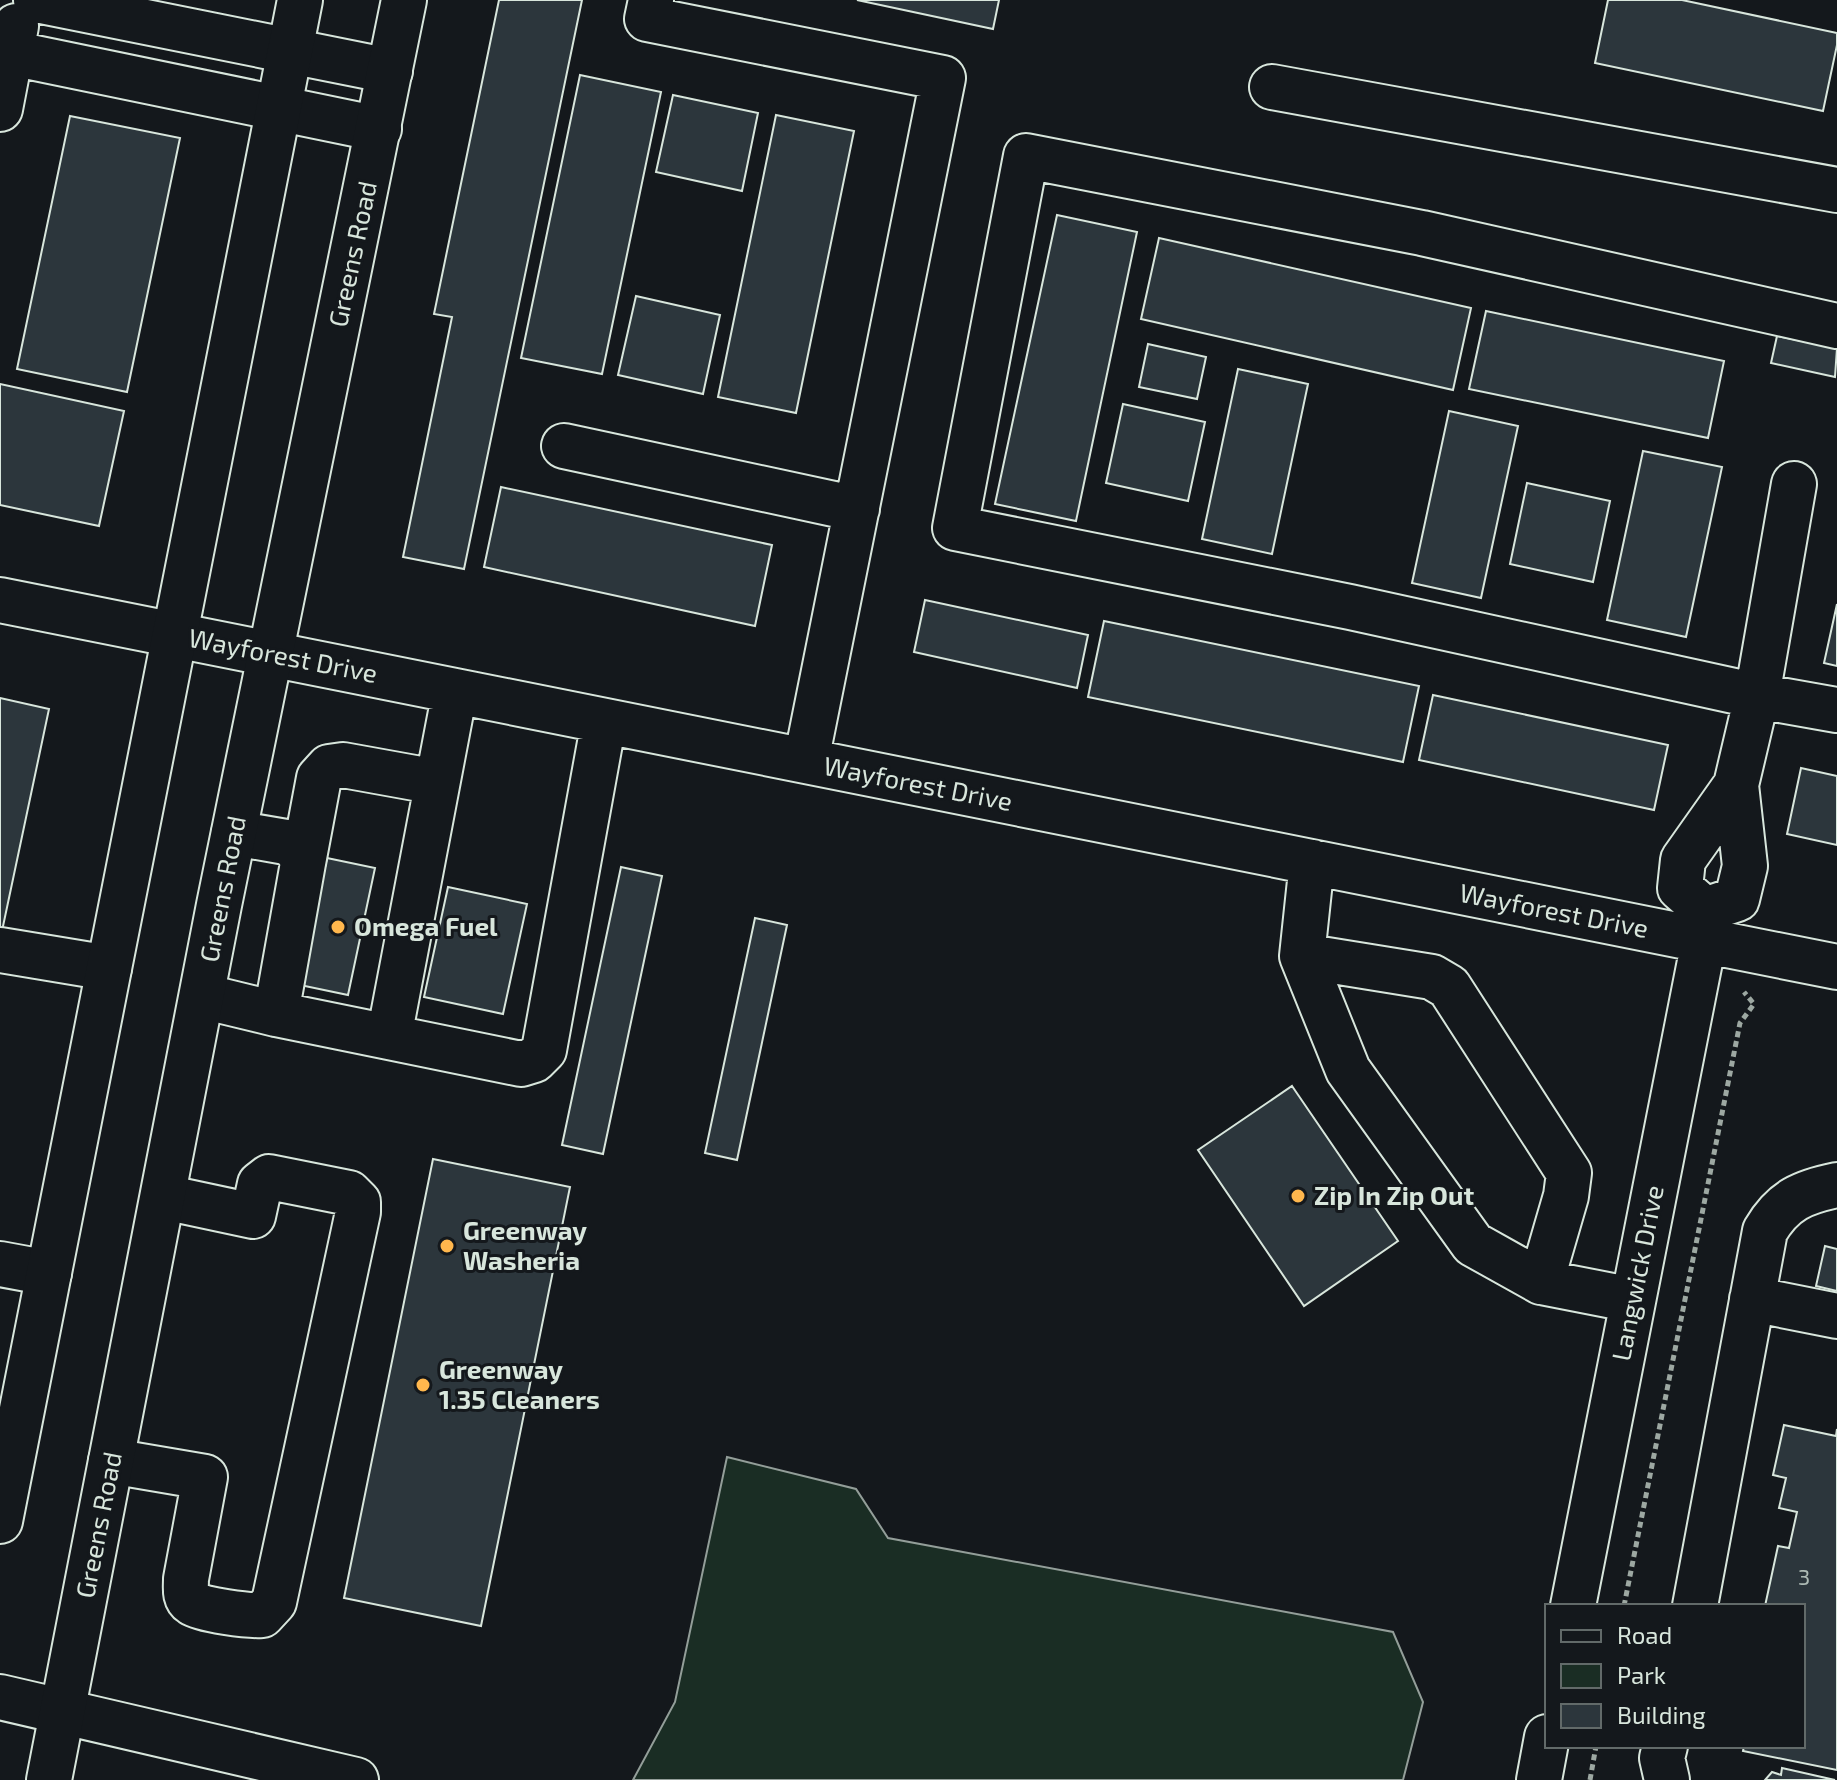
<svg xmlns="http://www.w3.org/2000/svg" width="1837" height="1780" font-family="'Exo 2',sans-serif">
<rect width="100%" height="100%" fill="#14181c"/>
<path fill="#1a2d24" stroke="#939e99" stroke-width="2" d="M727,1457l129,32 32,49 505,94 30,70 -20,78h-770l42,-78z"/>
<path fill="#2c363c" stroke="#d8e6dc" stroke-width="2" d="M499,0h83l-118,569 -61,-12 49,-240 -18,-3z
M857,0h142l-6,29z
M1608,0h74l155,33v12l-14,66 -228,-48z
M580,75l81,17 -59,282 -81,-16z
M673,95l85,18 -16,78 -86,-19z
M776,115l78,16 -58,282 -78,-16z
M70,116l110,22 -53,254 -110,-23z
M1057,215l80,17 -61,289 -81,-17z
M1159,238l312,70 -18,82 -312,-71z
M636,296l84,19 -17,79 -85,-19z
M1486,311l238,50 -16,77 -239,-49z
M1777,336l60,12 -2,29 -64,-14z
M1148,344l58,13 -9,42 -58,-12z
M1238,369l70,15 -36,170 -70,-15z
M0,384l124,27 -25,115 -99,-21z
M1123,404l82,18 -17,79 -82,-18z
M1449,411l69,15 -37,172 -69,-15z
M1643,451l79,16 -36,170 -79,-17z
M1527,483l83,18 -17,81 -83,-18z
M501,487l271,58 -17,81 -271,-59z
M925,600l163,35 -11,53 -163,-36z
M1837,604v62l-13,-3z
M1104,621l315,65 -16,76 -315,-65z
M1433,695l235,50 -14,65 -235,-50z
M0,698l49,11 -47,222h-2z
M1801,768l36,8v69l-50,-11z
M327,858l48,10 -27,127 -48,-10z
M621,867l41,9 -59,278 -41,-9z
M448,887l79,17 -24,110 -79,-17z
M755,918l32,7 -50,235 -32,-7z
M1292,1086l106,155 -94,65 -106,-156z
M433,1159l137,28 -89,439 -137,-28z
M1825,1246l12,3v42l-21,-5z
M1784,1425l52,11 1,-7v341l-94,-19 1,-5h59v-140h-38l13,-60 11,2 8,-36 -18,-4 7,-30 -13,-3z
M1782,1768l53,12h-70l7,-8 9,3z"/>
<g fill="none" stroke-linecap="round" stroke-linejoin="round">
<defs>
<path id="minor" d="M36,0l354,71
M651,0l-4,19 296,59 -137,683
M11,53l368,76
M1272,87l565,103
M0,109l16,-83
M1837,326l-415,-93 -396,-77 -71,372 395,79 407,89 80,14
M564,446l293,63
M0,600l1837,367
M234,833l52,9 12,7 5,14 -27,151
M1312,862l-10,94 46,114 125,174 68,38 92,18
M303,863l16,-85 10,-11 14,-2 94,17
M1705,910l32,-11 8,-33 -9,-81 21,-89 37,-212
M1705,910l-25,-22 3,-28 53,-75
M0,950l109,18
M1302,956l130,21 17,10 120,186 -3,23 -25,86
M202,996l74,18 245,50 13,-4 10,-10 60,-329
M389,1037l66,-346
M0,1264l49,9
M1752,1299l85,17
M111,1461l94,16 -19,102c0,9 -2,19 6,24 10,7 57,13 70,12l12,-13 84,-390v-10l-9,-9 -80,-16 -9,7 -7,32 -89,-19
M1573,1606l131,-665 1,-31
M1695,1606l70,-375c18,-31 38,-39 72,-46
M0,1697l356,83
M1665,1746l-3,12 5,22
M1539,1780l8,-43"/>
<path id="major" d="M0,1521l300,-1521
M49,1780l170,-875 185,-905"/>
</defs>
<use href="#minor" stroke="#d8e6dc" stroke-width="48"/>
<use href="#major" stroke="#d8e6dc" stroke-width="48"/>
<path stroke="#9da8a2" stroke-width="5" stroke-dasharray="6 4" stroke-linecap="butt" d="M1624,1606l116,-583 14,-19 -10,-12
M1590,1780l6,-34"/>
<use href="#minor" stroke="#14181c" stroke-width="44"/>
<use href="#major" stroke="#14181c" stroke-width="44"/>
</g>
<g fill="#ffb74d" stroke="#14181c" stroke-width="3">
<circle cx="338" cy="927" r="8"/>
<circle cx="1298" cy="1196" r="8"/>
<circle cx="447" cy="1246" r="8"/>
<circle cx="423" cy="1385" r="8"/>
</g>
<g text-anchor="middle" stroke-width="6" stroke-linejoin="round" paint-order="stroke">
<g font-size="22" fill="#adbab4">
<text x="1804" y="1585">3</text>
</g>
<g font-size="26" fill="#d8e6dc" stroke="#14181c">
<text transform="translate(353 254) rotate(-78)" y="9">Greens Road</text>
<text transform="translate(283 656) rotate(11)" y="9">Wayforest Drive</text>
<text transform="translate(918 784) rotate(11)" y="9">Wayforest Drive</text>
<text transform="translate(223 889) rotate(-79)" y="9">Greens Road</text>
<text transform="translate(1554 911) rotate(11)" y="9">Wayforest Drive</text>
<text transform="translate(1638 1273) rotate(-79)" y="9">Langwick Drive</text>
<text transform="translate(99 1525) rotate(-79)" y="9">Greens Road</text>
</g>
<g font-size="26" font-weight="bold" fill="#d8e6dc" stroke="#14181c" text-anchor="start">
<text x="354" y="936">Omega Fuel</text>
<text x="1314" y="1205">Zip In Zip Out</text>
<text x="463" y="1240">Greenway<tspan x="463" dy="30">Washeria</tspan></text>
<text x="439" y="1379">Greenway<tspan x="439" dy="30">1.35 Cleaners</tspan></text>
</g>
</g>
<rect x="1545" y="1604" width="260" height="144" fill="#14181c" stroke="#626a69" stroke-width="2"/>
<rect x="1561" y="1630" width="40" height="12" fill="#14181c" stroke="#626a69" stroke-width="2"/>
<text x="1617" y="1644" font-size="24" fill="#d8e6dc">Road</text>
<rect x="1561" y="1664" width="40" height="24" fill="#1a2d24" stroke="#626a69" stroke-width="2"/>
<text x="1617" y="1684" font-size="24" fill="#d8e6dc">Park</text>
<rect x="1561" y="1704" width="40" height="24" fill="#2c363c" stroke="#626a69" stroke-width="2"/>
<text x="1617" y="1724" font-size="24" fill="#d8e6dc">Building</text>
</svg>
